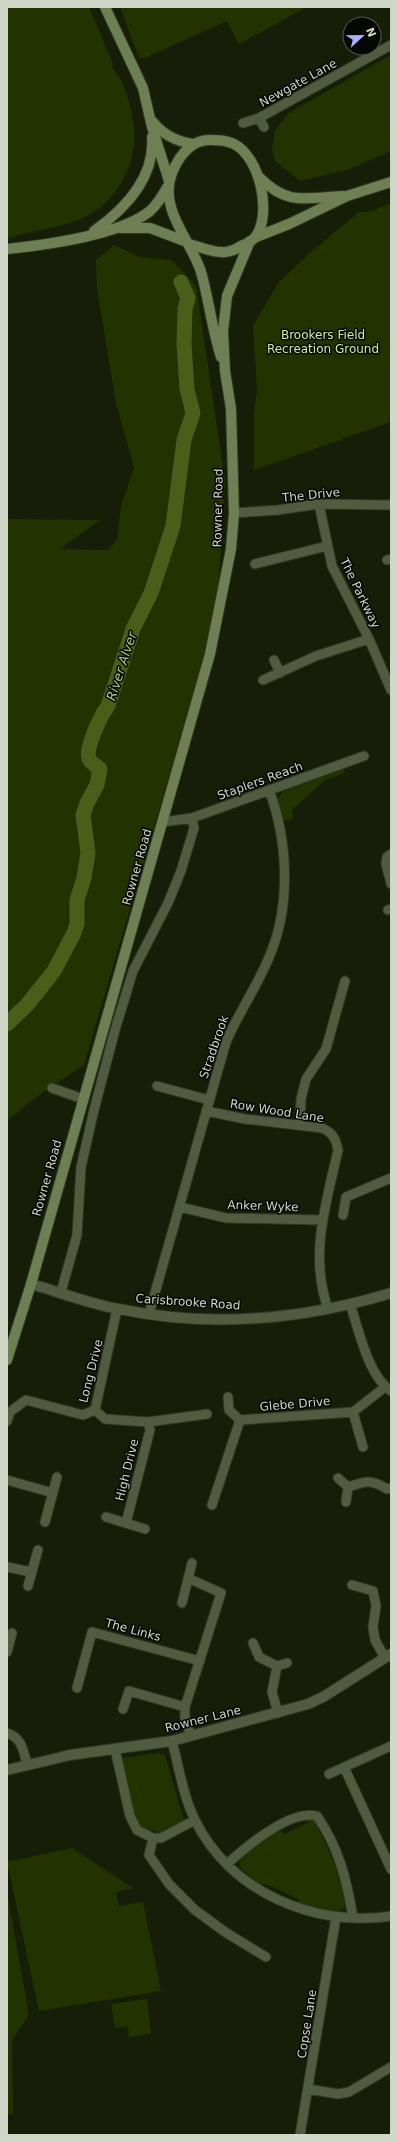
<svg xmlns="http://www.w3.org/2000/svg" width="398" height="2142" font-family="'DejaVu Sans',sans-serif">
<rect width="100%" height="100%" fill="#161e08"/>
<path fill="#233300" d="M7,7h82l24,57 -1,3c3,5 6,8 9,13 5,10 9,24 11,35 10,41 -12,87 -51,104 -24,10 -50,11 -74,20z
M120,7h187l-68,37 -12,-23 -80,36 -8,1z
M391,55v96l-41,18 -50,12 -25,-20 -3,-12 3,-18 12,-17z
M391,203v219l-137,48v-57l3,-23 -4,-64 25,-43 33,-31 48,-40h10z
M114,245l26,12 31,3 25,25 29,196 -8,132 -133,452 -49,33 -28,23v-602l93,1 -40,29 48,1 9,-10 4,-34 13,-38 -18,-65 -19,-115 -1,-28z
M343,769l2,4 -20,7 -33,30 1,9 -11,2 -4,-22 4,-7z
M158,1753l7,2 19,65 -22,13 -21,-5 -5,-7 -16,-56 3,-7z
M306,1819l10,2 6,6 -3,4c12,23 23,47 28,73l-5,6 -8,1 -34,-7 -2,-5c-12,-4 -26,-16 -38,-15l-19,-15 -2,-8 6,-10 35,-21 4,4 23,-11z
M72,1848l61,40 -17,4 3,14 24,-4 18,89 -122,20 -32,-149z
M7,1892l22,123 -17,25 1,74h-6z
M147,1999l4,35 -22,3 -1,-11 -13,2 -4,-24z"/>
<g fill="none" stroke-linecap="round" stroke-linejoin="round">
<path stroke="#485e19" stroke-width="15" d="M7,1024l20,-19 27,-34 20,-38 3,-9v-24l7,-22 4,-25 -5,-38 4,-12 10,-18 3,-16c-3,-3 -9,-6 -11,-10 -4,-11 12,-44 19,-53l25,-77 18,-36 22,-67 11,-86 9,-27 -6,-24 -3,-45 1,-35 3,-11 -7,-16"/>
<defs>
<path id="minor" d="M259,118l5,9
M243,123l16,-5 132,-73
M319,504l13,62 37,73 22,51
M234,513l44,-3 41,-6 72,1
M387,560l4,-1
M255,564l72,-18
M274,660l6,13
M263,680l53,-24 53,-17
M163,822l29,-4 172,-62
M391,854l-4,3 -1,7 5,20
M388,910l3,-1
M157,1086l52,14
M52,1088l31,11
M206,1111l39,8 77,9c11,5 14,11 16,22 -12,55 -29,104 -10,159
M300,1125l1,-26 5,-20 20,-30 19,-68
M180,1207l46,11 96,2
M343,1215l3,-18 45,-19
M61,1292l16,-57 4,-68 13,-57 21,-80 18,-59 35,-68 13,-32 13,-43 -2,-10
M350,1304c9,26 18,72 41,87
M149,1314l77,-272c13,-30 32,-57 44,-87 21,-50 18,-115 -1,-165
M228,1397l1,13 11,10 113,-8 32,-25
M95,1410l10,9 43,3 59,-8
M353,1412l10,35
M7,1421l3,-9 16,-12 57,15 12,-5 22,-101
M338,1478l10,9c18,-6 23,-8 39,2l4,-1
M7,1480l46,13
M346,1502l2,-15
M212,1505l28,-85
M106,1517l39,12
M45,1522l12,-45
M126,1523l24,-93 -2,-8
M7,1567l24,5
M188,1578l33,15 -36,114v11l6,18
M352,1585l21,6 3,15 -3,21 2,13 10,18
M28,1586l10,-36
M182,1603l10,-40
M253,1643l6,14 18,9 10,-3
M7,1652l5,-19
M277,1666l-5,26 6,21
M77,1688l15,-56 108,29
M123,1709l6,-18 56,16
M7,1733c15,5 16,17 20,31
M172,1741c7,26 11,55 23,79 34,71 119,108 196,96
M115,1749l15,67 7,14 16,8h8l34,-18
M344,1767l47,102
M329,1774l62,-28
M153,1838l-4,17 20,29 26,26 30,22 41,25
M227,1864c20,-18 63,-55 90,-48 22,32 30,64 36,102
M308,2089l30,5 11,-2 42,-25
M300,2135l36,-218"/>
<path id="tertiary" d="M31,1284c29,8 58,20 88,25 91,19 183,11 272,-16
M7,1770l63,-15 102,-14 136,-37 15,-7 68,-43"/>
<path id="secondary" d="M105,7l38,81 9,39 17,54
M153,122c10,13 23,19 39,22
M259,177c28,29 47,21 84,19
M120,228h30l37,14
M94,231c31,-22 61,-54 58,-94
M256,237l33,-13 58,-28 44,-14
M189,244c11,3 22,8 32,8 8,1 14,-2 20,-6 5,-2 12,-5 15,-10 16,-23 4,-79 -22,-92 -8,-4 -16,-4 -24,-4 -20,0 -31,16 -38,33 -14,36 19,67 29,99 8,28 11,57 20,85
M7,249c38,-4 113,-14 143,-38 8,-7 13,-16 18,-25
M7,1360l24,-76 179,-630 21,-105 3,-36 -3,-104 -6,-38 -2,-40 4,-35 23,-55"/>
</defs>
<use href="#minor" stroke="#303823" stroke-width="11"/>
<use href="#tertiary" stroke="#303823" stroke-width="12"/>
<use href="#secondary" stroke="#303823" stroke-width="12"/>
<use href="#minor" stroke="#505b40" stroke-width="9"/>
<use href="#tertiary" stroke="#505b40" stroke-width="10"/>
<use href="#secondary" stroke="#6e7f54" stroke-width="10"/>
</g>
<g text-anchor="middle" stroke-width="3" stroke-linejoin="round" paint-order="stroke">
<g font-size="12" fill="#d0d6c8" stroke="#040702">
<text transform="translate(298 83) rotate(-29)" y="4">Newgate Lane</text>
<text transform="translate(311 495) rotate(-6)" y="4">The Drive</text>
<text transform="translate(218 508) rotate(-89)" y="4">Rowner Road</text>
<text transform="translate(360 593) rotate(64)" y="4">The Parkway</text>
<text transform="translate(260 781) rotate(-20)" y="4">Staplers Reach</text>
<text transform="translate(137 867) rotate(-74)" y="4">Rowner Road</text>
<text transform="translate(214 1047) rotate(-71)" y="4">Stradbrook</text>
<text transform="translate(277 1111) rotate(9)" y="4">Row Wood Lane</text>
<text transform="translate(47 1178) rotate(-74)" y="4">Rowner Road</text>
<text transform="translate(263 1206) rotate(2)" y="4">Anker Wyke</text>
<text transform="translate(188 1302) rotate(4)" y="4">Carisbrooke Road</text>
<text transform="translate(91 1371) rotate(-76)" y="4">Long Drive</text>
<text transform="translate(295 1404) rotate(-5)" y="4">Glebe Drive</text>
<text transform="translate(127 1470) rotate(-76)" y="4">High Drive</text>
<text transform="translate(133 1630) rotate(15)" y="4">The Links</text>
<text transform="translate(203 1719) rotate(-14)" y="4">Rowner Lane</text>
<text transform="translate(307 2024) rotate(-81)" y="4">Copse Lane</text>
</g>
<g font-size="12" fill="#ccf090" stroke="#040702">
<text x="323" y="339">Brookers Field<tspan x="323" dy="14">Recreation Ground</tspan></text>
</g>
<g font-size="13" font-style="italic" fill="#accf70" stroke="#040702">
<text transform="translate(121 666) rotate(-72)" y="5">River Alver</text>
</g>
</g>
<rect width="398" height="2142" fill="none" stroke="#d0d6c8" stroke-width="16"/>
<g transform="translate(362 36) rotate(68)"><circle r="19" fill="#040702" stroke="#565a51"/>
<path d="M0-3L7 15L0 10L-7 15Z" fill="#a9b0fc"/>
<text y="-6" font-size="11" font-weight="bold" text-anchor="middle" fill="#d0d6c8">N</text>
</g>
</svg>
